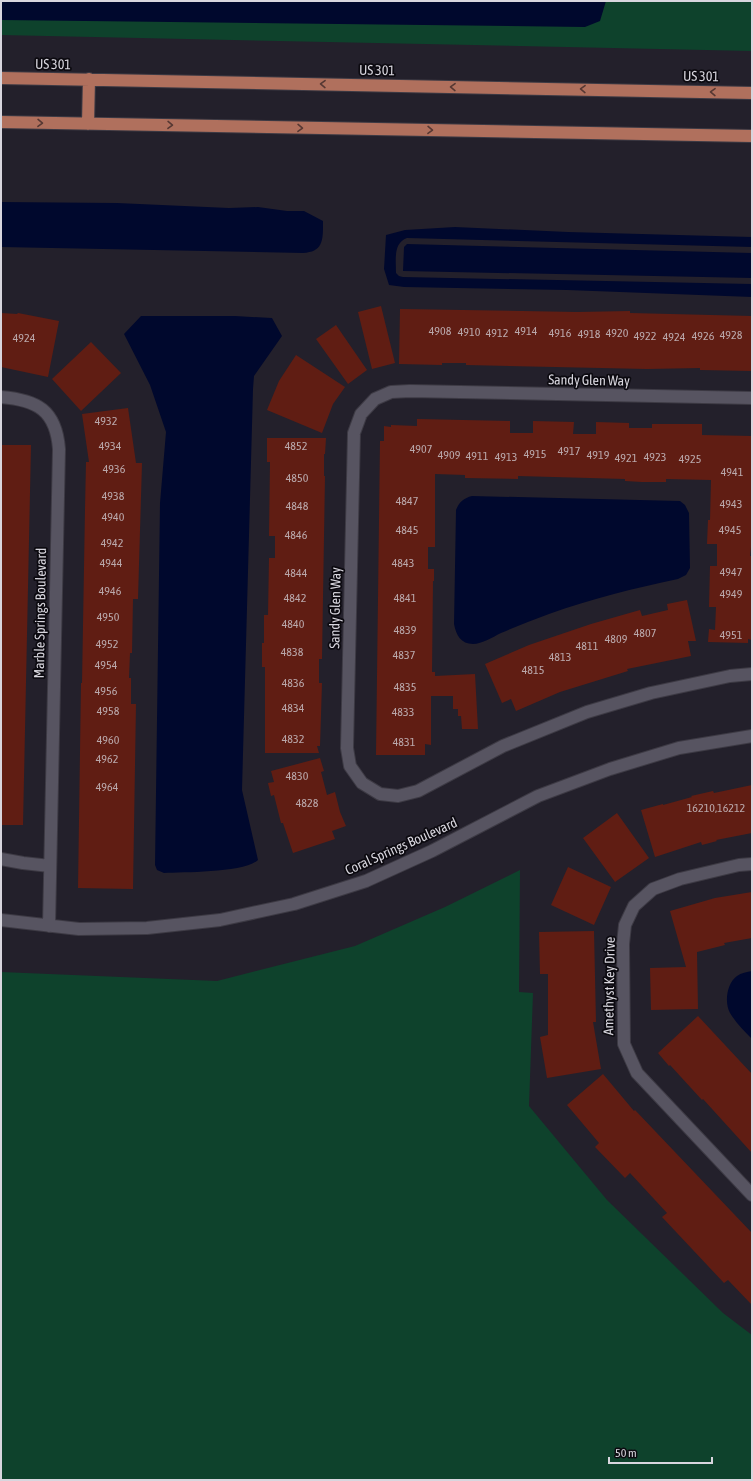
<svg xmlns="http://www.w3.org/2000/svg" width="753" height="1481" font-family="'Asap Condensed',sans-serif">
<rect width="100%" height="100%" fill="#23202b"/>
<path fill="#0e422c" d="M1,1h751v50l-751,-16z
M520,870l-1,122 14,1 -4,113 78,94 116,113 29,22v145h-751v-508l216,9 138,-35 90,-39z"/>
<path fill="#00082d" d="M1,1h605l-6,20 -15,6 -584,-7z
M1,202l116,1 112,5 29,-1 29,4h17l19,10c0,18 1,31 -20,32l-302,-6z
M455,227l113,5 184,5v10l-345,-9c-14,5 -11,22 -11,35l3,3 4,1 349,7v13l-185,-7 -163,-3 -15,-2 -5,-16 2,-34 19,-5z
M407,244l345,9v25l-349,-7 1,-24z
M141,316h94l37,2 10,18 -28,40 -1,13 -11,401 16,70c-14,13 -74,12 -94,13l-7,-3 -2,-5 5,-362 6,-71 -16,-47 -26,-51z
M472,496l208,5 5,4 4,8 1,55 -4,7 -8,4c-43,9 -87,20 -129,35 -16,6 -32,12 -48,19 -8,4 -19,11 -28,11 -12,0 -17,-9 -19,-20l2,-114c3,-8 8,-12 16,-14z
M752,971v68c-8,-8 -16,-16 -22,-26 -6,-11 -3,-30 7,-37 4,-3 10,-4 15,-5z"/>
<path fill="#601d13" d="M381,306l14,57 -23,6 -14,-57z
M400,309l177,3 53,-1v2l122,3v55l-52,-1v-2l-53,1 -181,-4v-2h-24v2l-43,-1z
M1,313l16,1 1,-1 41,8 -11,56 -47,-10z
M336,325l31,45 -19,14 -32,-45z
M91,342l30,31 -40,38 -29,-32z
M296,355l49,32 -12,17 -11,29 -55,-23 12,-29z
M128,408l8,55h6l-4,136h-5l-1,54h-2l-1,25h2v26h5l-3,185 -55,-1 3,-205h1l3,-174 1,-47h3l-7,-48z
M417,419l93,2v12h23v-12l41,1 -1,12h23v-12l33,1v5h23v-4h50v11l50,1v103l-2,17h2v84l-4,-1v4l-40,-1 1,-13 6,1 1,-23h-7l1,-41h7v-22h-10l1,-24h2l1,-40 -45,-1v3h-24l-17,-1v-2l-107,-3v3l-53,-1v-3l-30,-1v73h-7v22h6v12h-1l-1,91h3v4l40,-2 3,55h-16l-1,-13h-3v-7h-5v-13h-22v49l-6,-1v11h-49l4,-314h4v-15l7,1v-2l26,1z
M267,438h59l-1,16h-1v22h1l-3,183h-3v24h3l-2,63h-3l2,7h-54v-86h-3v-24h2v-28h4l1,-57h6v-22h-6l1,-74h-3z
M1,445h30l-8,380h-22z
M687,600l9,41h-8l3,15 -64,13 1,2 -68,21 -44,19 -5,-12 -9,4 -17,-39 44,-19 62,-21 49,-14 2,6 26,-6 -1,-6z
M320,758l4,13 -3,1 6,23 8,-3 5,20 6,14 -14,5 3,8 -42,14 -10,-30h-2l-7,-28 -3,1 -3,-13 6,-1 -3,-11z
M752,785v48l-36,7 1,1 -15,4 -1,-3 -46,15 -14,-47 22,-6v1l29,-8 -1,-1 22,-5 1,2z
M617,813l32,45 -34,24 -32,-44z
M568,867l43,20 -17,38 -43,-20z
M752,892v46l-28,5 1,2 -28,7 1,57 -47,1 -1,-42 36,-1 -16,-56 45,-13z
M594,931l2,91h-3l8,47 -54,9 -7,-41 8,-2v-61h-8l-1,-42z
M698,1016l54,58v79l-49,-54 -1,1 -32,-35 -1,1 -11,-13z
M603,1074l31,37 1,-1 117,123v72l-24,-25 -4,3 -62,-66 5,-4 -37,-40 -5,5 -30,-31 4,-4 -32,-38z"/>
<g fill="none" stroke-linecap="round" stroke-linejoin="round">
<defs>
<path id="minor" d="M1,397c36,3 55,13 58,52l-10,477
M752,398l-342,-7 -19,1 -16,7 -14,15 -7,19 -7,315 3,18 12,17 18,11 18,2 20,-5 85,-45 84,-34 64,-19 79,-17 22,-2
M1,859l22,4 27,3
M752,864l-13,1 -59,14 -27,10 -19,17 -9,19 -2,19 1,100 13,29 115,122
M1,920l78,9 68,-1 73,-8 74,-16 72,-23 66,-30 106,-55 72,-27 69,-21 73,-12"/>
<path id="major" d="M1,78l751,15
M1,122l751,14
M88,124l1,-45"/>
</defs>
<use href="#minor" stroke="#3d3a44" stroke-width="14"/>
<use href="#major" stroke="#3d3a44" stroke-width="14"/>
<use href="#minor" stroke="#575461" stroke-width="12"/>
<use href="#major" stroke="#b0705d" stroke-width="12"/>
</g>
<defs><path id="oneway-chevron" d="M-2-3.5L2.5 0L-2 3.5" fill="none" stroke-width="1.6" stroke-linecap="round" stroke-linejoin="round"/></defs>
<g stroke="#563833">
<use href="#oneway-chevron" transform="translate(323 84) rotate(-179)"/>
<use href="#oneway-chevron" transform="translate(453 87) rotate(-179)"/>
<use href="#oneway-chevron" transform="translate(583 89) rotate(-179)"/>
<use href="#oneway-chevron" transform="translate(713 92) rotate(-179)"/>
<use href="#oneway-chevron" transform="translate(40 123) rotate(1)"/>
<use href="#oneway-chevron" transform="translate(170 125) rotate(1)"/>
<use href="#oneway-chevron" transform="translate(300 128) rotate(1)"/>
<use href="#oneway-chevron" transform="translate(430 130) rotate(1)"/>
</g>
<g text-anchor="middle" stroke-width="3.5" stroke-linejoin="round" paint-order="stroke">
<g font-size="12" fill="#baa8ab">
<text x="440" y="335">4908</text>
<text x="526" y="335">4914</text>
<text x="469" y="336">4910</text>
<text x="497" y="337">4912</text>
<text x="560" y="337">4916</text>
<text x="617" y="337">4920</text>
<text x="589" y="338">4918</text>
<text x="731" y="339">4928</text>
<text x="645" y="340">4922</text>
<text x="703" y="340">4926</text>
<text x="674" y="341">4924</text>
<text x="24" y="342">4924</text>
<text x="106" y="425">4932</text>
<text x="110" y="450">4934</text>
<text x="296" y="450">4852</text>
<text x="421" y="453">4907</text>
<text x="569" y="455">4917</text>
<text x="535" y="458">4915</text>
<text x="449" y="459">4909</text>
<text x="598" y="459">4919</text>
<text x="477" y="460">4911</text>
<text x="506" y="461">4913</text>
<text x="655" y="461">4923</text>
<text x="626" y="462">4921</text>
<text x="690" y="463">4925</text>
<text x="114" y="473">4936</text>
<text x="732" y="476">4941</text>
<text x="297" y="482">4850</text>
<text x="113" y="500">4938</text>
<text x="407" y="505">4847</text>
<text x="731" y="508">4943</text>
<text x="297" y="510">4848</text>
<text x="113" y="521">4940</text>
<text x="407" y="534">4845</text>
<text x="730" y="534">4945</text>
<text x="296" y="539">4846</text>
<text x="112" y="547">4942</text>
<text x="111" y="567">4944</text>
<text x="403" y="567">4843</text>
<text x="731" y="576">4947</text>
<text x="296" y="577">4844</text>
<text x="110" y="595">4946</text>
<text x="731" y="598">4949</text>
<text x="295" y="602">4842</text>
<text x="405" y="602">4841</text>
<text x="108" y="621">4950</text>
<text x="293" y="628">4840</text>
<text x="405" y="634">4839</text>
<text x="645" y="637">4807</text>
<text x="731" y="639">4951</text>
<text x="616" y="643">4809</text>
<text x="107" y="648">4952</text>
<text x="587" y="650">4811</text>
<text x="292" y="656">4838</text>
<text x="404" y="659">4837</text>
<text x="560" y="661">4813</text>
<text x="106" y="669">4954</text>
<text x="533" y="674">4815</text>
<text x="293" y="687">4836</text>
<text x="405" y="691">4835</text>
<text x="106" y="695">4956</text>
<text x="293" y="712">4834</text>
<text x="108" y="715">4958</text>
<text x="403" y="716">4833</text>
<text x="293" y="743">4832</text>
<text x="108" y="744">4960</text>
<text x="404" y="746">4831</text>
<text x="107" y="763">4962</text>
<text x="297" y="780">4830</text>
<text x="107" y="791">4964</text>
<text x="307" y="807">4828</text>
<text x="716" y="812">16210,16212</text>
</g>
<g font-size="14" fill="#d8d6de" stroke="#0c0a10">
<text transform="translate(53 64) rotate(1)" y="5">US 301</text>
<text transform="translate(377 70) rotate(1)" y="5">US 301</text>
<text transform="translate(701 76) rotate(1)" y="5">US 301</text>
<text transform="translate(589 380) rotate(1)" y="5">Sandy Glen Way</text>
<text transform="translate(335 608) rotate(-89)" y="5">Sandy Glen Way</text>
<text transform="translate(40 613) rotate(-89)" y="5">Marble Springs Boulevard</text>
<text transform="translate(401 846) rotate(-24)" y="5">Coral Springs Boulevard</text>
<text transform="translate(609 986) rotate(-89)" y="5">Amethyst Key Drive</text>
</g>
</g>
<rect width="753" height="1481" fill="none" stroke="#d8d6de" stroke-width="4"/>
<path d="M609 1457v6h103v-6" fill="none" stroke="#d8d6de" stroke-width="2"/>
<text x="615" y="1457" font-size="12" fill="#d8d6de" stroke="#0c0a10" stroke-width="3" paint-order="stroke">50 m</text>
</svg>
